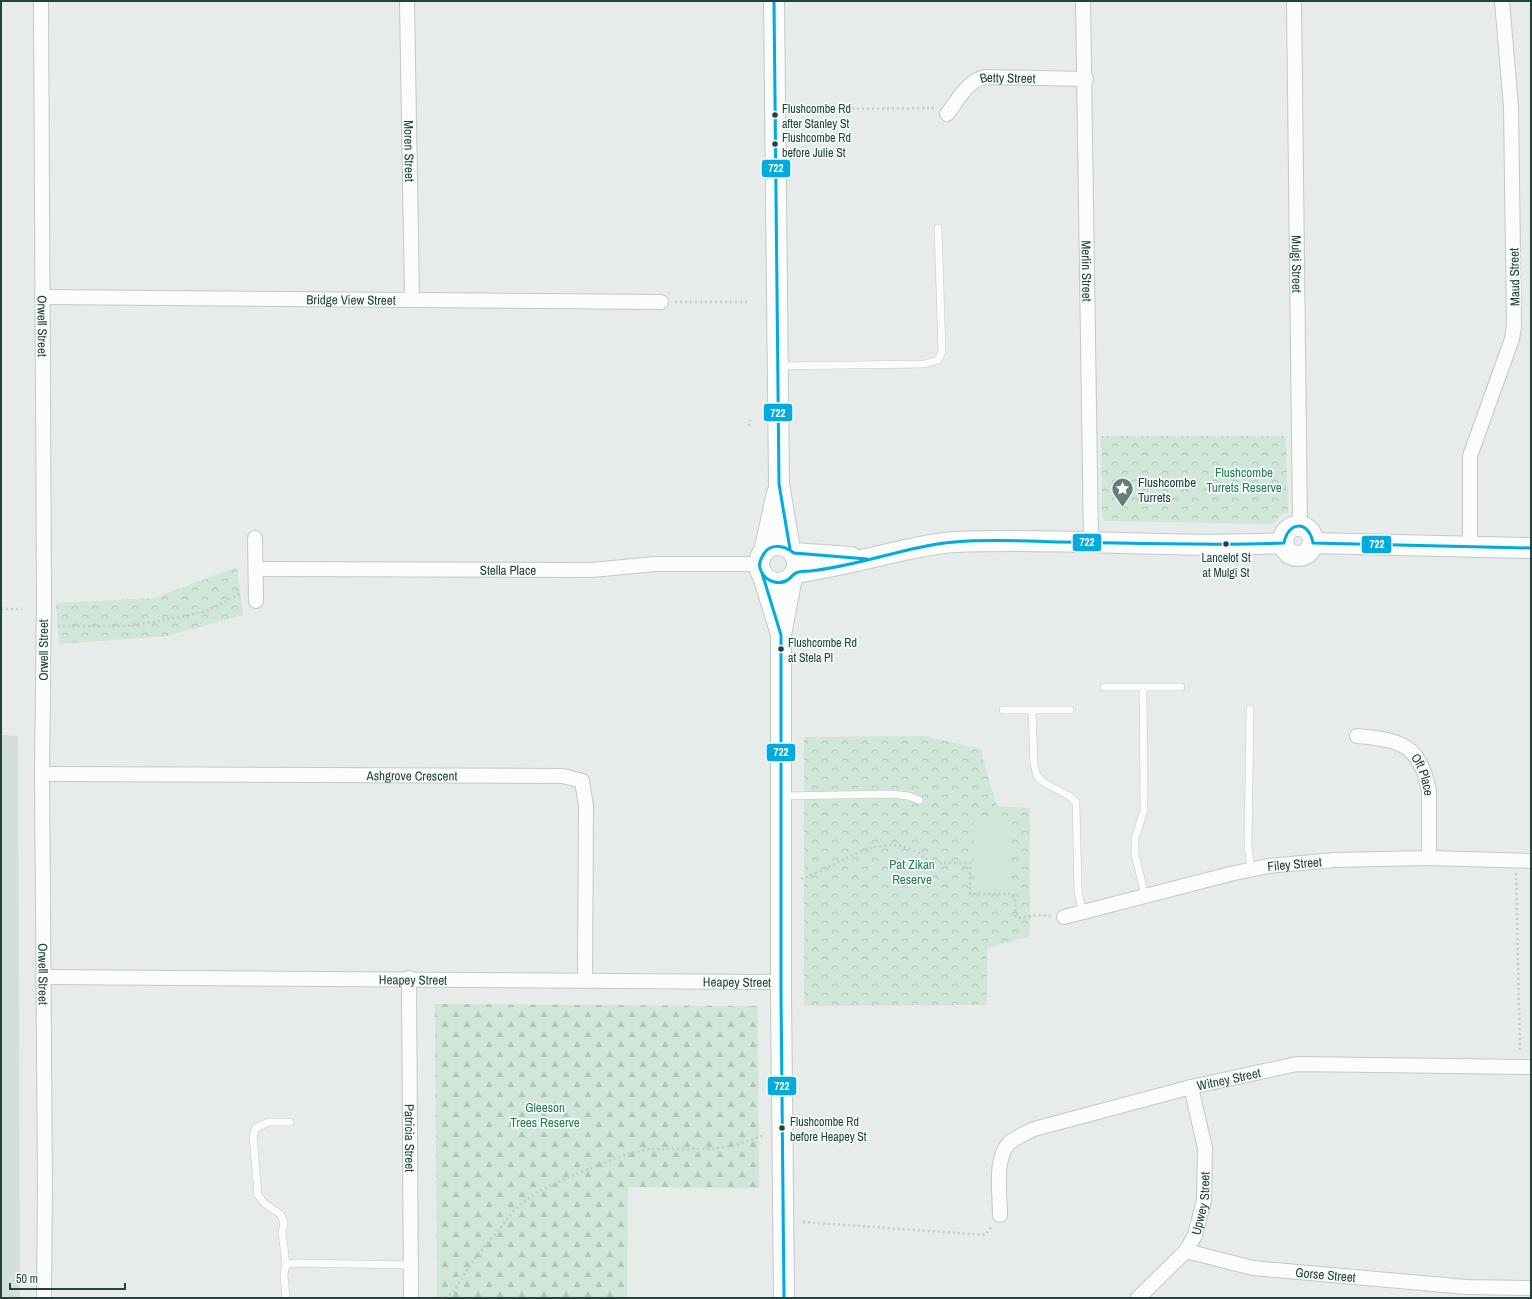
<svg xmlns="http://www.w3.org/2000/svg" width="1532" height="1299" font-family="'Archivo Narrow',sans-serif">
<defs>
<pattern id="forest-firs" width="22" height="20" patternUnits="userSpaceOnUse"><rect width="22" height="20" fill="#cfe6d8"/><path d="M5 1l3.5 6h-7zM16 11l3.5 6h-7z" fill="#b1c6ba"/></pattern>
<pattern id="park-crowns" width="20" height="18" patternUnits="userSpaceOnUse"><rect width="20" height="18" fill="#cfe6d8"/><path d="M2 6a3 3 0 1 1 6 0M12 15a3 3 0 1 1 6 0" fill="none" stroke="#b1c6ba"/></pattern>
</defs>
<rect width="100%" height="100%" fill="#e7ecea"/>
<path fill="#d4dfda" d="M1,735l17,1 2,562h-19z"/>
<path fill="url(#forest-firs)" d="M435,1004l323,2 1,182 -131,-1 -1,111h-190z"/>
<path fill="url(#park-crowns)" d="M1101,436h185l2,76 -6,2 -9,10 -168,-3 -3,-4z
M237,567l6,48 -76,21 -108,8 -3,-41 98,-5z
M923,736l59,13v8l15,49 33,2v128l-43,12v57l-183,1v-269z"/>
<path fill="#cfe6d8" d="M973,817h39v74h-38z"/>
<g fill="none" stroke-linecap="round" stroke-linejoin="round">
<defs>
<path id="lane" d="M779,366l145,-2 14,-4 4,-8 -4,-124
M1104,687h77
M1143,687l1,123 -9,29v15l10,42
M1250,709l-2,138 3,22
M1003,710h67
M1032,710l2,54 3,12 6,6 26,14 7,6 2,90 5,21
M782,796l110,-2 16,2 11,4
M290,1122h-21l-13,6 -3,8 5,59 6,8 17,12 3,8 -2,9 4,32 8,-1 117,2
M286,1298l-2,-23 2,-11"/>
<g id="street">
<path id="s1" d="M41,1l3,599 -2,174 3,412 -1,112"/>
<path id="s2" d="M407,1l5,299"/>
<path id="s3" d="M1083,1l8,541"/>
<path id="s4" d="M1294,1l6,525"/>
<path id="s5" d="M947,114c11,-14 20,-33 38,-37l101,2"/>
<path id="s6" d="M42,297l619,5"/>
<path d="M255,538l1,63"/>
<path d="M1470,547v-91l42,-117 2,-13 -3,-219 -9,-106"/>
<path id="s7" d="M256,569l336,1 63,-6h94l11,1"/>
<path id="s8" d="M1357,736c43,4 64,8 72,56v66"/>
<path id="s9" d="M42,774l521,2 19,5 4,25 -1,173"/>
<path id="s10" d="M1064,917l166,-43 38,-8 67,-6 94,-2 102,3"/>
<path id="s11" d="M43,977l739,5"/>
<path id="s12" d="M409,978l2,320"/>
<path id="s13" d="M1000,1215c0,-21 -6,-56 9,-72 7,-6 17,-10 25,-14l157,-42 106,-23 234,3"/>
<path id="s14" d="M1186,1251l67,17 214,19 64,1"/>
<path id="s15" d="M1138,1298l48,-47 9,-16 9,-35 1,-52 -14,-61"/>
</g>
<path id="secondary" d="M774,1l5,483 11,65
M1283 541a15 15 0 1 1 30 0a15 15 0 1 1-30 0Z
M1313,543l218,5
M759 564a19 19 0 1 1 38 0a19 19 0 1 1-38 0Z
M764,552l13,-59
M794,553l57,4
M762,573l18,58
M795,573c34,-5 67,-13 101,-21 20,-4 39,-9 60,-10 109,-5 219,7 328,1
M784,1298l-3,-304v-359l11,-58"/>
</defs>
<use href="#lane" stroke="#c4c9c7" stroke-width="8"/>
<use href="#street" stroke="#c4c9c7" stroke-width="16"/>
<use href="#secondary" stroke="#c2cac8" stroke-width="22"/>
<path stroke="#c2ccca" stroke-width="2.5" stroke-dasharray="2 3" stroke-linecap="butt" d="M797,109l137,-1
M675,302h72
M749,426l1,-6
M1,609h21
M58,626h67l34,-5 45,-9 38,-19
M1516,873l4,179
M801,879c45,-15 86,-58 130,-16h39v31h41l4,4v16l1,2 4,2 18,-3 13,1
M803,1222l182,13 7,-9
M445,1298l9,-7 19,-30 40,-49 12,-11 12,-9 34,-16 56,-22 22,-5h63l24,-4 29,-10"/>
<use href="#lane" stroke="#fbfcfc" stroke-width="7"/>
<use href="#street" stroke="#fbfcfc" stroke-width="14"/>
<use href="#secondary" stroke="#fbfcfc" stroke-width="20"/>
<defs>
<path id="bus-1" d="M774,1l5,483 11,65
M867,559l-73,-6c-11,-8 -25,-11 -32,4 -3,5 -3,10 -1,14 5,11 19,15 28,8 3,-2 4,-5 7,-6 4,-2 10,-2 14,-2 50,-5 96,-25 145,-29 35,-3 71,-1 106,0 74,1 149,4 223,1 4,-22 25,-23 29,0l218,5
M762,573l19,62v359l3,304"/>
</defs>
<use href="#bus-1" stroke="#f5fbf8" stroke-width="6"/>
<use href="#bus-1" stroke="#03aadd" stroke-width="3"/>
</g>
<defs>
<symbol id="sight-pin" viewBox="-11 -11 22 30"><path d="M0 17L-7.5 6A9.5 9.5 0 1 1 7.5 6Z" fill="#667e7a" stroke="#f5fbf8"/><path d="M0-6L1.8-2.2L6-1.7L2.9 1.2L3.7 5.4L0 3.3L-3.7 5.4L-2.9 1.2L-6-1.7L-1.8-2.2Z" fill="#fff"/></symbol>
</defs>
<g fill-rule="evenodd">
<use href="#sight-pin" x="1110" y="476" width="25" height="34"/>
</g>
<g fill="#21433d" stroke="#f5fbf8" stroke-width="1.5">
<circle cx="775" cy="115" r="3.5"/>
<circle cx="775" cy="144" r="3.5"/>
<circle cx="1226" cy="544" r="3.5"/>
<circle cx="781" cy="649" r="3.5"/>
<circle cx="782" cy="1128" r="3.5"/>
</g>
<g text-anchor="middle" stroke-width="3.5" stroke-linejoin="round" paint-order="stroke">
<g font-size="12" fill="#21433d" stroke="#f5fbf8" text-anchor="start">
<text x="782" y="113">Flushcombe Rd<tspan x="782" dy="15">after Stanley St</tspan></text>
<text x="782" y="142">Flushcombe Rd<tspan x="782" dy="15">before Julie St</tspan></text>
<text x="1226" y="562" text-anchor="middle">Lancelot St<tspan x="1226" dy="15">at Mulgi St</tspan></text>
<text x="788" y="647">Flushcombe Rd<tspan x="788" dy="15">at Stela Pl</tspan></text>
<text x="790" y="1126">Flushcombe Rd<tspan x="790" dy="15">before Heapey St</tspan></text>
</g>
<g font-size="13" fill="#21433d" stroke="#f5fbf8">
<text dy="5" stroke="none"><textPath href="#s5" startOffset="77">Betty Street</textPath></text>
<text dy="5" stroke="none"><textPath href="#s2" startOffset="150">Moren Street</textPath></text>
<text dy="5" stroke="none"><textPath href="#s4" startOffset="263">Mulgi Street</textPath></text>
<text dy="5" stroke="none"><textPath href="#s3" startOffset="270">Merlin Street</textPath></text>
<text transform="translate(1514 277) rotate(-91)" y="5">Maud Street</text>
<text dy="5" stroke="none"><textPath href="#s6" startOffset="309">Bridge View Street</textPath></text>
<text dy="5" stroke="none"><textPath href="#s1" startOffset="325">Orwell Street</textPath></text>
<text dy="5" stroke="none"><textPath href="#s7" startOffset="252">Stella Place</textPath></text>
<text transform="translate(43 650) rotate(-90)" y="5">Orwell Street</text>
<text dy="5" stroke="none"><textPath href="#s9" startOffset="370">Ashgrove Crescent</textPath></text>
<text dy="5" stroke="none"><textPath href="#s8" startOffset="84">Oft Place</textPath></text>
<text dy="5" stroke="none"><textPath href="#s10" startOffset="237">Filey Street</textPath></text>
<text dy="5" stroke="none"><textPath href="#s1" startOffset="973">Orwell Street</textPath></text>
<text dy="5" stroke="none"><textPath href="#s11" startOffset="370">Heapey Street</textPath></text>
<text dy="5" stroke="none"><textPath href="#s11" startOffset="694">Heapey Street</textPath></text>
<text dy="5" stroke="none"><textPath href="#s13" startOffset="304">Witney Street</textPath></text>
<text dy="5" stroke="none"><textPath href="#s12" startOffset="160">Patricia Street</textPath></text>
<text dy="5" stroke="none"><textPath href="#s15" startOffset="118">Upwey Street</textPath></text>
<text dy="5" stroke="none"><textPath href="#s14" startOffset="142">Gorse Street</textPath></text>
</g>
<g font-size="13" fill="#277e52" stroke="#f5fbf8">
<text x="1244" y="477">Flushcombe<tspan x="1244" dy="15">Turrets Reserve</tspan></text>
<text x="912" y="869">Pat Zikan<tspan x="912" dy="15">Reserve</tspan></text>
<text x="545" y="1112">Gleeson<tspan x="545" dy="15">Trees Reserve</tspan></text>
</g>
<g font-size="13" fill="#21433d" stroke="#f5fbf8" text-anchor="start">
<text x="1138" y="487">Flushcombe<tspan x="1138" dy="15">Turrets</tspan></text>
</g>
</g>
<g stroke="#f5fbf8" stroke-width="1.5">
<rect x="761" y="159" width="30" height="19" rx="4" fill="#03aadd"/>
<rect x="763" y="403" width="30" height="19" rx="4" fill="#03aadd"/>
<rect x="1072" y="533" width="30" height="19" rx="4" fill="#03aadd"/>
<rect x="1361" y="535" width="31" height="19" rx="4" fill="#03aadd"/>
<rect x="766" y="743" width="30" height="19" rx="4" fill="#03aadd"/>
<rect x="767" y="1076" width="30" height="20" rx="4" fill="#03aadd"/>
</g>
<g font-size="11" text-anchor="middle" font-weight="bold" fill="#fff">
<text x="776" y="172">722</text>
<text x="778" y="417">722</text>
<text x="1087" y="546">722</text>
<text x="1377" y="548">722</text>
<text x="781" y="756">722</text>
<text x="782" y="1090">722</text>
</g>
<rect width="1532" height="1299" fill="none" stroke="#21433d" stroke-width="4"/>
<path d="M10 1283v6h115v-6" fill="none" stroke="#21433d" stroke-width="2"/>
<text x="16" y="1283" font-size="12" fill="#21433d" stroke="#f5fbf8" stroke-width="3" paint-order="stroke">50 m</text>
</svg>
